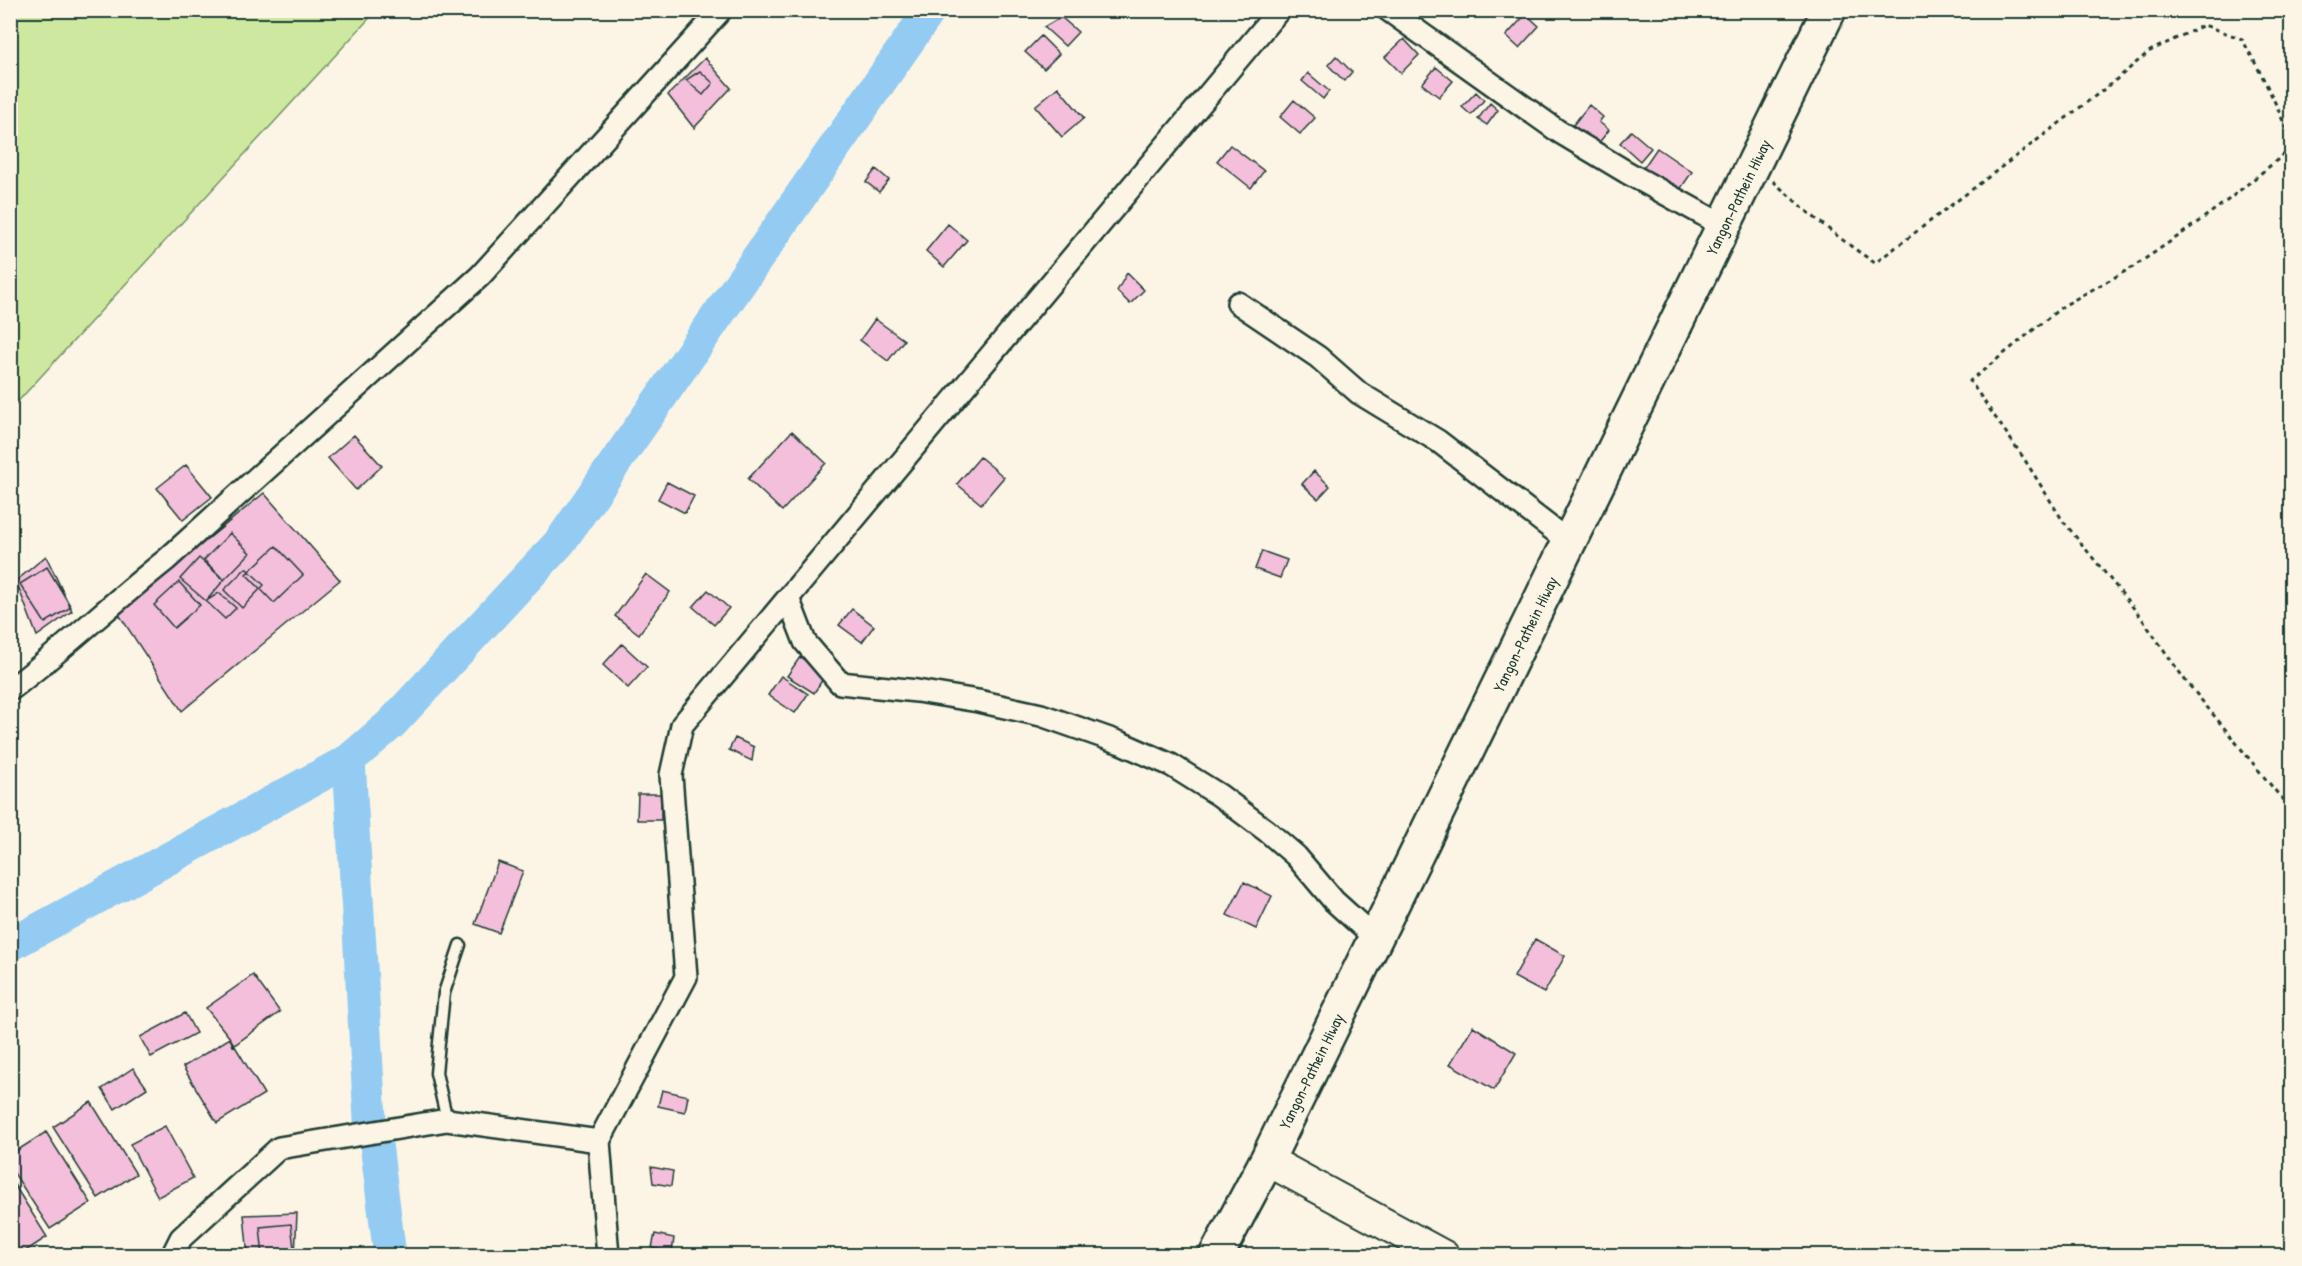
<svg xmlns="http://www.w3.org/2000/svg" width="2302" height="1266" font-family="'Patrick Hand',sans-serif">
<rect width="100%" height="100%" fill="#fcf5e5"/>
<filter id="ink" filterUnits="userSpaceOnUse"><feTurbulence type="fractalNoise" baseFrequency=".0167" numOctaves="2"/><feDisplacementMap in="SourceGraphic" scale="12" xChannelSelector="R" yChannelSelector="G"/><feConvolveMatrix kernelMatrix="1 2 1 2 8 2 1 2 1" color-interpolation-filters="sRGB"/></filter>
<g filter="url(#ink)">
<path fill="#cee99f" stroke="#76936a" stroke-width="1.5" d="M11,10l365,1 -365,398 -1,-398z"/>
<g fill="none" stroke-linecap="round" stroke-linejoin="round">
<path stroke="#93cbf2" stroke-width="33" d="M349,760l21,359
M10,945l339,-185 42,-36 169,-182 370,-532
M376,1144l14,112"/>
</g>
<path fill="#f4bfdb" stroke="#1f3d34" stroke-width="1.5" d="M1526,14l13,12 -20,22 -13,-12z
M1061,17l17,15 -13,14 -21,-19z
M1041,36l18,18 -15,15 -19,-17z
M1404,39l15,16 -18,18 -16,-16z
M1336,56l16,16 -8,9 -16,-16z
M705,58l26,30 -37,40 -26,-33z
M1436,67l17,14 -14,16 -17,-13z
M700,71l13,12 -10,12 -17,-15z
M1308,73l21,18 -6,8 -21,-18z
M1058,87l26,31 -22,19 -27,-31z
M1476,92l8,8 -13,15 -9,-8z
M1294,100l21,18 -15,16 -20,-17z
M1490,103l8,7 -11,15 -9,-6z
M1589,105l14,12 -4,5 10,8 -12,15 -24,-20z
M1631,131l20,17 -11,13 -20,-18z
M1230,145l34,26 -13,17 -34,-27z
M1657,148l35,24 -15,22 -35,-24z
M876,169l13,11 -10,12 -13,-10z
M948,224l19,16 -23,27 -18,-16z
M1127,273l17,17 -14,14 -13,-13z
M875,319l29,21 -16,21 -28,-21z
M792,431l34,32 -44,48 -34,-32z
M354,435l28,31 -26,24 -28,-32z
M980,457l24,20 -23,27 -24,-20z
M186,465l26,32 -29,23 -26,-32z
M1314,471l16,15 -12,13 -16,-15z
M667,482l27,14 -9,17 -27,-14z
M264,493l76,87 -158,131 -64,-98z
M230,533l20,20 -26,27 -20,-20z
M276,546l27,29 -29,28 -28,-29z
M1262,551l25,9 -7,18 -25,-9z
M46,556l26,55 -35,25 -21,-55z
M199,558l25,22 -18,21 -26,-22z
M47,567l24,40 -26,16 -25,-39z
M246,568l18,17 -22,23 -18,-18z
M646,574l24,18 -31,42 -24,-18z
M179,582l21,23 -26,23 -20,-23z
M708,590l21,18 -15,17 -21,-18z
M219,593l17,15 -11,11 -19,-18z
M852,609l22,17 -12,16 -23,-17z
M622,644l25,23 -19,21 -25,-23z
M800,657l26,17 -12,19 -27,-17z
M781,676l27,18 -13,19 -27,-18z
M735,738l19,9 -2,14 -23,-11z
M638,794h23v26h-24z
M498,862l25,9 -24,62 -24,-9z
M1244,882l28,14 -16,33 -29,-14z
M1535,939l30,17 -21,37 -30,-16z
M253,975l27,37 -47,34 -3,-8 -24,-30z
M185,1013l11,20 -45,24 -11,-20z
M1473,1026l43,27 -22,37 -44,-26z
M230,1038l34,56 -47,29 -34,-56z
M133,1068l14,20 -32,21 -13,-20z
M662,1090l26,6 -3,16 -27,-6z
M91,1102l45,72 -38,24 -45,-71z
M165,1126l28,52 -35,19 -28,-53z
M46,1132l45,71 -41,26 -40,-62v-12z
M651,1167l22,4 -2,15 -18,-3z
M10,1178l37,59 -29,19h-8z
M297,1213l-2,43h-47l-4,-41z
M291,1224l4,32h-32l-3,-29z
M655,1234l19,4 -2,14 -20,-4z
M1679,1247l5,2 -3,7h-6z"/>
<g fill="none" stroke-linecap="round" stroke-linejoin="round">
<defs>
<path id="lane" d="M447,1120l-11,-47 8,-80 16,-48"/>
<path id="street" d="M1388,10l170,121 70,42 96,53
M1238,303l80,54 41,36 79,48 131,101
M788,598l17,44 35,41 77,8 61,10 63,14 80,28 50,22 48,30 48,36 29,25 38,45 42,38
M10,690c54,-41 103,-88 156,-130l314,-284 241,-266
M172,1256l9,-18 98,-90 168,-28 152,21
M608,1256l-9,-115 87,-164 -15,-202 11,-50 597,-715"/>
<path id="secondary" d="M1267,1160l177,96"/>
<path id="highway" d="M1216,1256l51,-96 562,-1150"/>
</defs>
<use href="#lane" stroke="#1f3d34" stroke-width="15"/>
<use href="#street" stroke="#1f3d34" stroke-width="26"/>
<use href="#secondary" stroke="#1f3d34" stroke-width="34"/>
<use href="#highway" stroke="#1f3d34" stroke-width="38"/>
<path stroke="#1f3d34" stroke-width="3" stroke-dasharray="4.5 4.5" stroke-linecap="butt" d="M2292,148l-64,52 -48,35 -47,32 -70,39 -93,75 53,76 40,64 77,95 45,64 93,114 14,14
M1773,181c32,30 65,57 102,82l236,-179 39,-33 54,-26 38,14c19,34 37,68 50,106"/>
<use href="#lane" stroke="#fcf5e5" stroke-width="10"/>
<use href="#street" stroke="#fcf5e5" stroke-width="21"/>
<use href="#secondary" stroke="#fcf5e5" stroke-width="30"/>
<use href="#highway" stroke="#fcf5e5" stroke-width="33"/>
</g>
</g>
<g text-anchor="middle" stroke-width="4.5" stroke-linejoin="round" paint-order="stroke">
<g font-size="16" fill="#1f3d34" stroke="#fcf5e5">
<text transform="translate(1738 197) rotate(-64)" y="6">Yangon-Pathein Hiway</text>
<text transform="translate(1525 634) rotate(-64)" y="6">Yangon-Pathein Hiway</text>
<text transform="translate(1311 1071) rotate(-64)" y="6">Yangon-Pathein Hiway</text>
</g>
</g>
<rect width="2302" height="1266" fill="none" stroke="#fcf5e5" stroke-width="36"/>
<rect x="18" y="18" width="2266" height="1230" fill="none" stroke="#1f3d34" stroke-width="2" filter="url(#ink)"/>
</svg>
